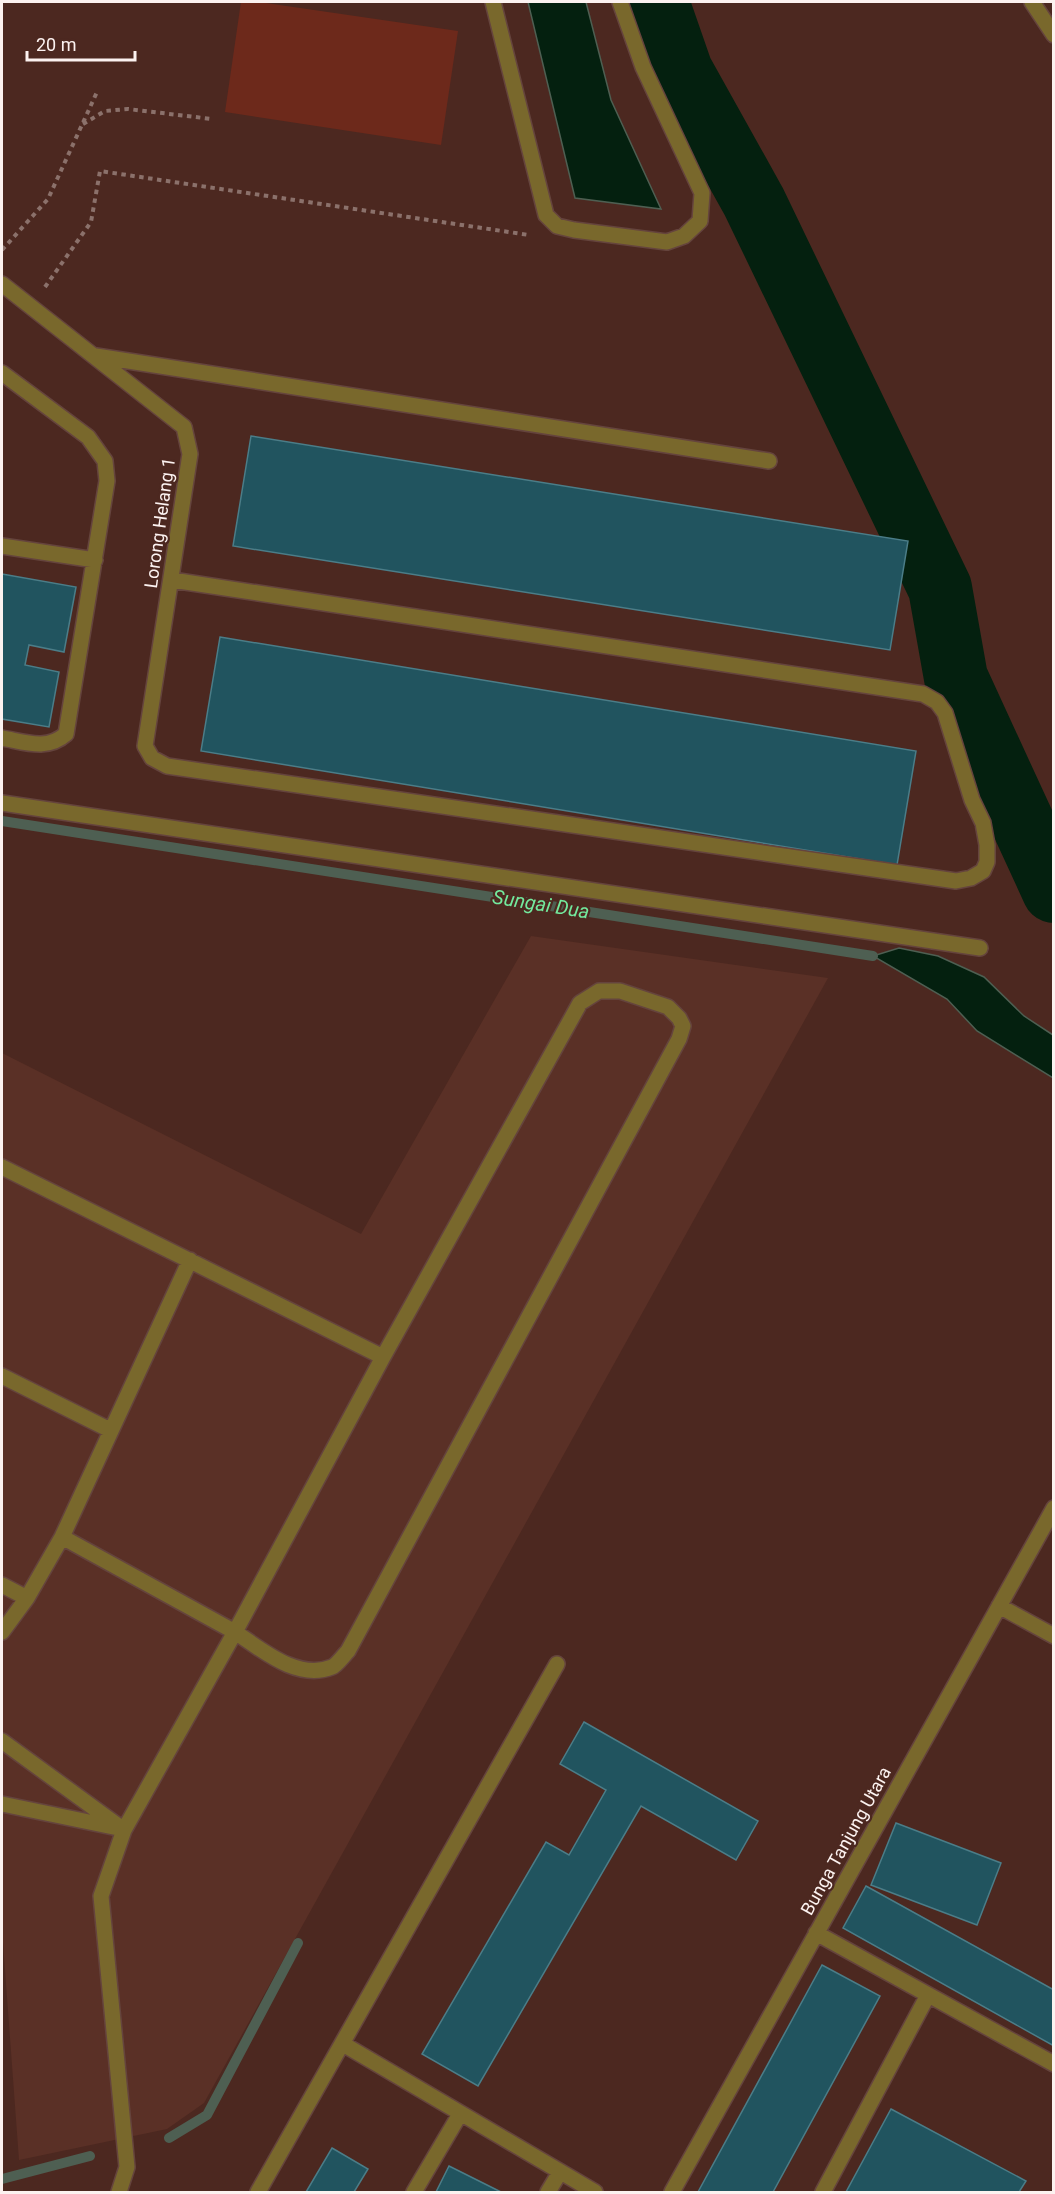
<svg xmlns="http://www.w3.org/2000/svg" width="1055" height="2194" font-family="Roboto,sans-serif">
<rect width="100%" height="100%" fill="#4c2820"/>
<path fill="#5a3026" d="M531,936l297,42 -624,1125 -37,26 -148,31 -17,-231v-876l359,181z"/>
<path fill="#6d291b" d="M241,2h18l199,29 -17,114 -216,-33z"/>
<path fill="#04200f" stroke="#4e5f52" stroke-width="1.5" d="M528,2h58l25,98 50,109 -86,-11z
M899,948l39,8 46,21 40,39 29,19v43l-76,-47 -30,-32 -74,-43z"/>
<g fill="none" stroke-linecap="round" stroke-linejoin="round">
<path stroke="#4e5f52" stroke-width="10" d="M2,821l871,135
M169,2138l38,-23 91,-172
M2,2179l88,-23"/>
<path stroke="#04200f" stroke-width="64" d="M657,2l24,69 73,131 186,386 16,90 98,213"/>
</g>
<path fill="#21545f" stroke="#4b7d88" stroke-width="1.5" d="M251,436l657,105 -18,109 -657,-104z
M2,574l74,13 -12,65 -35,-7 -4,20 34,7 -10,55 -47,-8z
M220,637l696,114 -19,114 -696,-114z
M584,1722l174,99 -22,39 -95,-54 -163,280 -56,-32 124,-212 23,13 37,-65 -46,-26z
M896,1823l105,40 -24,62 -106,-40z
M866,1886l188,104v56l-211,-118z
M822,1965l58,31 -107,196h-75z
M891,2109l135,72 -7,11h-173z
M332,2148l36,21 -14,23h-48z
M449,2166l52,26h-65z"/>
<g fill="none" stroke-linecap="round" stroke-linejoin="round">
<defs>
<path id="minor" d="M493,2l53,213 11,11 17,4 93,12 17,-6 16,-15 2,-28 -59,-126 -23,-65
M1032,2l22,33
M2,284l182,143 6,27 -45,292 7,12 15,8 789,115 15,-3 12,-7 4,-9v-17l-4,-22 -11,-23 -27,-87 -8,-11 -14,-8 -751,-114
M96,356l673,105
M2,373l86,64 17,24 2,20 -41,253c-19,17 -41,8 -64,4
M2,546l93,14
M2,803l978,145
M2,1167l381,190
M2,1376l108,54
M62,1537l173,95 148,-275 197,-354 19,-12h21l48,16 11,11 4,8 -4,13 -331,612c-5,5 -11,14 -16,16 -35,14 -71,-18 -97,-35l-111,198 -23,66 26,271 -8,25
M2,1585l25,13
M999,1606l55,30
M2,1632l25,-34 35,-61 128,-277
M2,1741l122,89
M2,1804l116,24
M816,1933l238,131
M343,2044l252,148
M258,2192l299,-528
M414,2192l46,-78
M548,2192l12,-20
M672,2192l382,-684
M823,2192l105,-197"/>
</defs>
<use href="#minor" stroke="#65443d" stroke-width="18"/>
<path stroke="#8b716b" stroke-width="4" stroke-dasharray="4.5 4.5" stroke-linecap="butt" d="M83,124l22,-13 23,-2 84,10
M2,250l46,-51 49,-107
M45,287l46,-65 9,-51 429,64"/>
<use href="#minor" stroke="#79682c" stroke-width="15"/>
</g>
<g text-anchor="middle" stroke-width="4.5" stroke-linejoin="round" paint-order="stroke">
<g font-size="18" fill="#fcf2f0" stroke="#4c2820">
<text transform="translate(160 523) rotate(-82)" y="6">Lorong Helang 1</text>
<text transform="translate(846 1841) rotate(-61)" y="6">Bunga Tanjung Utara</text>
</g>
<g font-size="20" font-style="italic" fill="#73e99d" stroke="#4c2820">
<text transform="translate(541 904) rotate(9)" y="7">Sungai Dua</text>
</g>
</g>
<rect width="1055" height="2194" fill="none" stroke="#fcf2f0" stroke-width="6"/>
<path d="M27 51v9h108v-9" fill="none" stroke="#fcf2f0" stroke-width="3"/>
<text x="36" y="51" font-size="18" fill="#fcf2f0" stroke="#4c2820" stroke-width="4.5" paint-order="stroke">20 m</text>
</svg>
